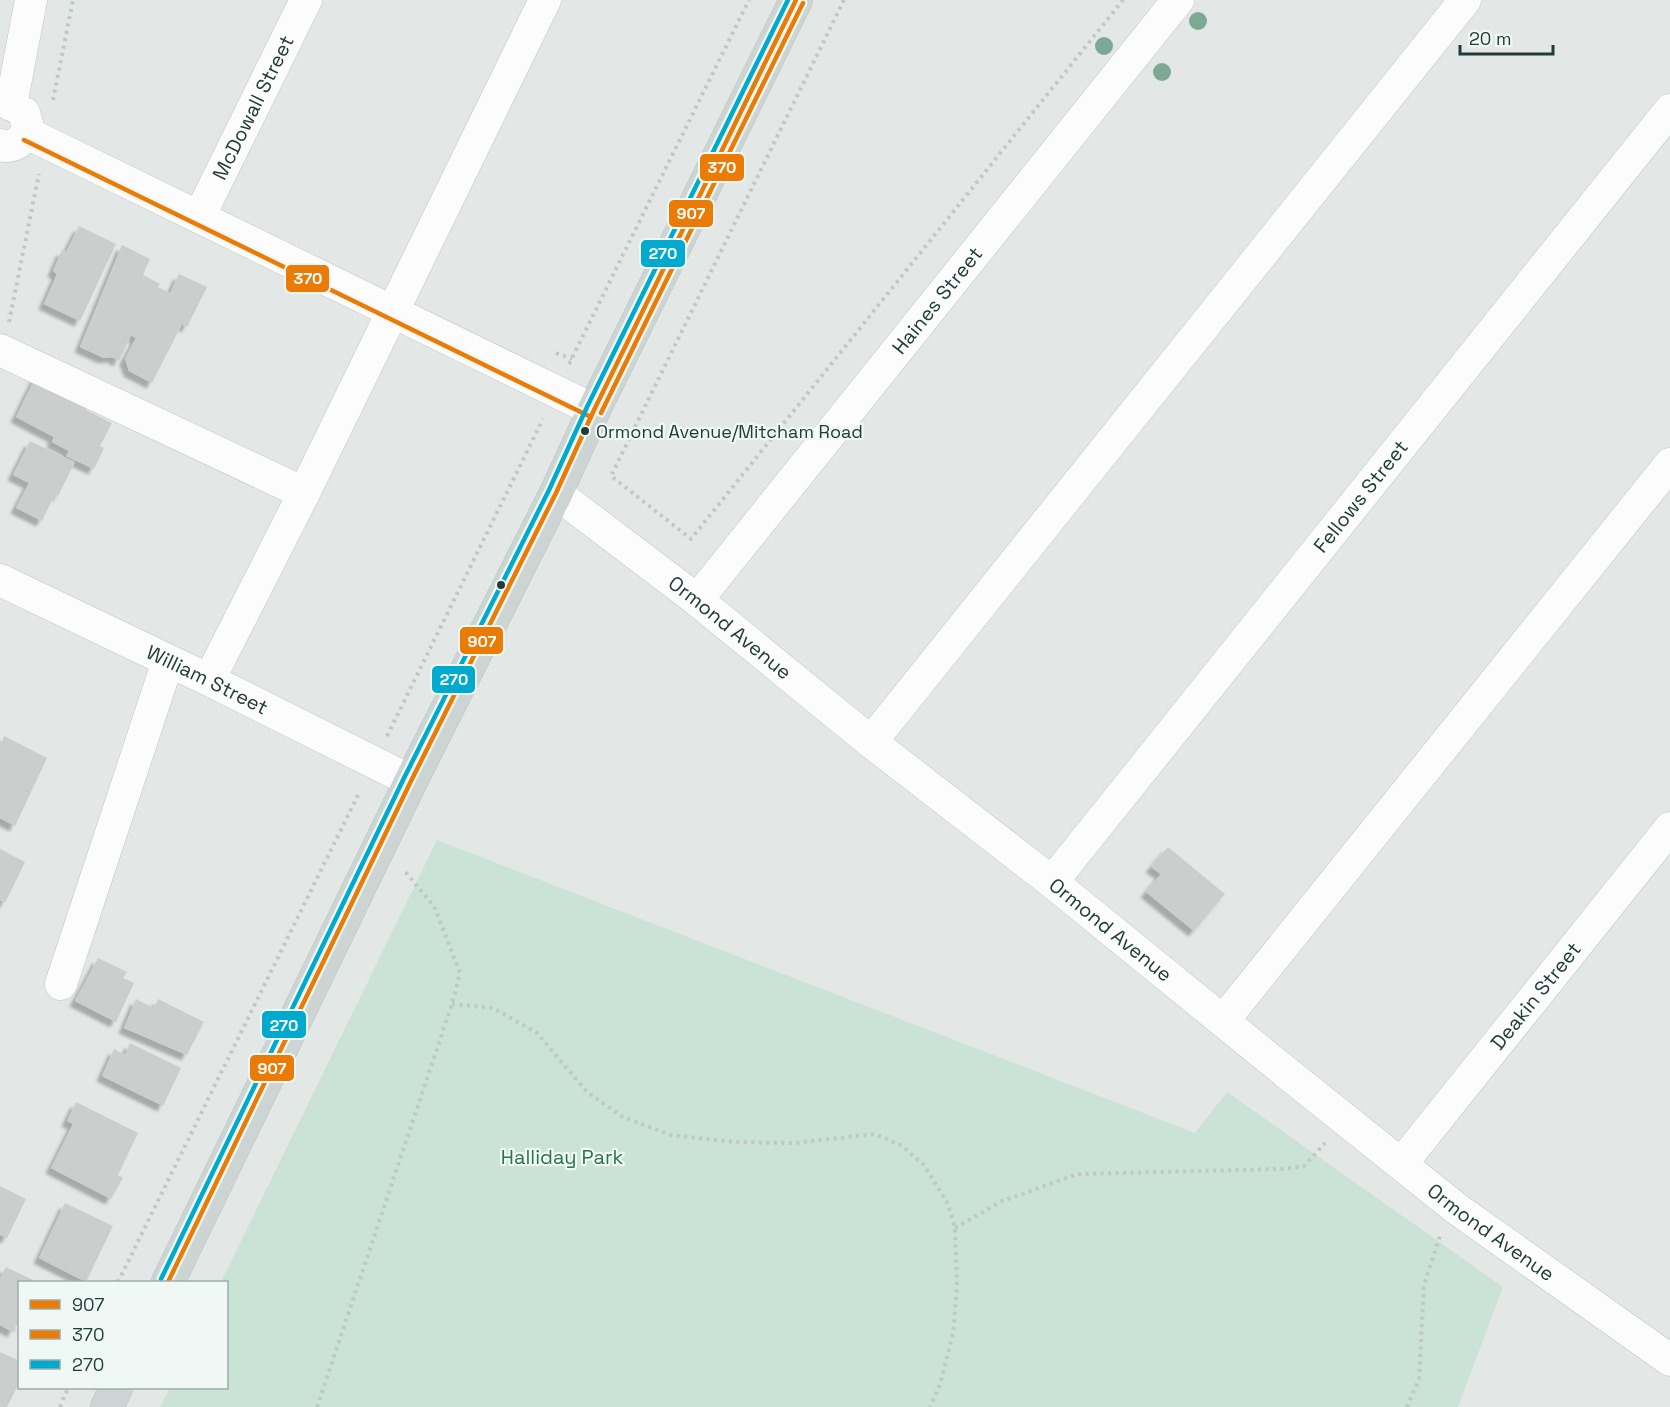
<svg xmlns="http://www.w3.org/2000/svg" width="1670" height="1407" font-family="'Space Grotesk',sans-serif">
<defs>
<filter id="shadow"><feDropShadow dx="-5.5" dy="5.5" stdDeviation="1.5" flood-color="#0004"/></filter>
</defs>
<rect width="100%" height="100%" fill="#e3e8e7"/>
<path fill="#cbe2d6" d="M437,840l758,293 32,-41 276,195 -45,120h-1298l10,-19h56v-106h-5z"/>
<path fill="#cacfce" filter="url(#shadow)" d="M79,226l37,18 -36,77 -36,-17 13,-30 -4,-3 9,-21 4,2z
M122,245l28,14 -7,16 17,9 -2,3 12,6 9,-19 28,13 -20,40 -5,-3 -30,59 -23,-12 -4,-12 11,-21 -5,-3 -12,26 -7,-4 -8,1 -24,-11z
M36,376l53,27 -3,7 26,13 -12,23 4,2 -10,21 -28,-13 3,-5 -17,-9 2,-5 -38,-20z
M30,441l45,21 -17,34 -3,-2 -13,27 -26,-13 13,-25 -16,-8z
M4,736l43,22 -32,68 -15,-8v-72z
M1168,847l57,47 -31,37 -48,-39 15,-18 -10,-7z
M0,849l25,13 -20,41 -5,-3z
M98,958l29,14 -4,6 11,5 -18,39 -41,-21z
M136,999l18,9 4,-9 46,23 -17,33 -63,-27z
M130,1043l51,25 -18,38 -61,-30 12,-27 11,6z
M76,1102l62,31 -20,42 5,3 -12,21 -60,-31 22,-44 -6,-3z
M0,1186l26,13 -19,39 -7,-3z
M65,1203l48,23 -27,56 -47,-24z
M6,1267l31,15h-17v44l-4,-1 -3,7 -13,-7v-47z
M0,1352l20,9v20l-13,26h-7z"/>
<g fill="none" stroke-linecap="round" stroke-linejoin="round">
<defs>
<g id="minor">
<path d="M11,105l20,-105"/>
<path d="M27,133l567,277"/>
<path d="M0,145c14,4 25,-5 28,-18l-4,-14"/>
<path id="s1" d="M199,217l107,-217"/>
<path d="M0,350l304,143"/>
<path id="s2" d="M556,493l141,107 174,142 181,140 236,192 169,135 213,151"/>
<path id="s3" d="M0,580l209,100 202,101"/>
<path id="s4" d="M697,600l481,-600"/>
<path d="M209,680l95,-187 241,-493"/>
<path d="M871,742l594,-742"/>
<path id="s5" d="M1052,882l618,-772"/>
<path d="M61,984l107,-323"/>
<path d="M1223,1021l447,-557"/>
<path id="s6" d="M1402,1163l268,-335"/>
</g>
<path id="major" d="M168,1282l243,-501 145,-288 38,-83 202,-410
M107,1407l9,-19"/>
</defs>
<use href="#minor" stroke="#c0c5c4" stroke-width="33"/>
<use href="#major" stroke="#bbc5c3" stroke-width="34"/>
<path stroke="#c0c8c7" stroke-width="4" stroke-dasharray="3 4.5" stroke-linecap="butt" d="M844,0l-233,476 80,63 432,-539
M53,100l20,-100
M9,322l30,-148
M556,353l16,6
M569,364l180,-364
M387,736l156,-317
M452,1004l41,4 44,25 50,59 36,25 48,18 63,7 60,1 81,-9 27,12 22,19 24,39 7,24 2,58 -4,48 -13,50 -10,23
M955,1228l47,-27 76,-27 204,-5 22,-3 21,-23
M118,1282l242,-491
M60,1407l8,-19
M317,1407l135,-403 8,-31 -26,-67 -31,-37
M1407,1407l12,-28 5,-94 17,-52"/>
<use href="#minor" stroke="#fbfcfb" stroke-width="32"/>
<use href="#major" stroke="#cdd5d4" stroke-width="33"/>
<defs>
<path id="bus-1" d="M168,1282l243,-501 145,-288 38,-83 202,-410"/>
<path id="bus-2" d="M24,140l567,277
M601,413l202,-410"/>
<path id="bus-3" d="M161,1279l243,-501 145,-288 38,-83 201,-407"/>
</defs>
<use href="#bus-1" stroke="#f0f8f5" stroke-width="9"/>
<use href="#bus-2" stroke="#f0f8f5" stroke-width="9"/>
<use href="#bus-3" stroke="#f0f8f5" stroke-width="9"/>
<use href="#bus-1" stroke="#e97b06" stroke-width="4.5"/>
<use href="#bus-2" stroke="#e97b06" stroke-width="4.5"/>
<use href="#bus-3" stroke="#00a9ce" stroke-width="4.5"/>
</g>
<g fill="#7da894">
<circle cx="1198" cy="21" r="9"/>
<circle cx="1104" cy="46" r="9"/>
<circle cx="1162" cy="72" r="9"/>
</g>
<g fill="#203c38" stroke="#f0f8f5" stroke-width="2">
<circle cx="585" cy="431" r="5"/>
<circle cx="501" cy="585" r="5"/>
</g>
<g text-anchor="middle" stroke-width="4.5" stroke-linejoin="round" paint-order="stroke">
<g font-size="18" fill="#203c38" stroke="#f0f8f5" text-anchor="start">
<text x="596" y="438">Ormond Avenue/Mitcham Road</text>
</g>
<g font-size="20" fill="#203c38" stroke="#f0f8f5">
<text dy="7" stroke="none"><textPath href="#s1" startOffset="122">McDowall Street</textPath></text>
<text dy="7" stroke="none"><textPath href="#s4" startOffset="384">Haines Street</textPath></text>
<text dy="7" stroke="none"><textPath href="#s5" startOffset="494">Fellows Street</textPath></text>
<text dy="7" stroke="none"><textPath href="#s2" startOffset="220">Ormond Avenue</textPath></text>
<text dy="7" stroke="none"><textPath href="#s3" startOffset="230">William Street</textPath></text>
<text dy="7" stroke="none"><textPath href="#s2" startOffset="706">Ormond Avenue</textPath></text>
<text dy="7" stroke="none"><textPath href="#s6" startOffset="214">Deakin Street</textPath></text>
<text dy="7" stroke="none"><textPath href="#s2" startOffset="1192">Ormond Avenue</textPath></text>
</g>
<g font-size="20" fill="#2a7351" stroke="#f0f8f5">
<text x="562" y="1164">Halliday Park</text>
</g>
</g>
<g stroke="#f0f8f5" stroke-width="2">
<rect x="699" y="153" width="46" height="29" rx="6" fill="#e97b06"/>
<rect x="668" y="199" width="46" height="29" rx="6" fill="#e97b06"/>
<rect x="640" y="239" width="46" height="29" rx="6" fill="#00a9ce"/>
<rect x="285" y="264" width="45" height="29" rx="6" fill="#e97b06"/>
<rect x="459" y="626" width="45" height="29" rx="6" fill="#e97b06"/>
<rect x="431" y="665" width="45" height="29" rx="6" fill="#00a9ce"/>
<rect x="261" y="1010" width="46" height="29" rx="6" fill="#00a9ce"/>
<rect x="249" y="1054" width="46" height="28" rx="6" fill="#e97b06"/>
</g>
<g font-size="16" text-anchor="middle" font-weight="bold" fill="#fff">
<text x="722" y="173">370</text>
<text x="691" y="219">907</text>
<text x="663" y="259">270</text>
<text x="308" y="284">370</text>
<text x="482" y="647">907</text>
<text x="454" y="685">270</text>
<text x="284" y="1031">270</text>
<text x="272" y="1074">907</text>
</g>
<rect x="18" y="1281" width="210" height="108" fill="#f0f8f5" stroke="#9dada9" stroke-width="1.5"/>
<rect x="30" y="1300" width="30" height="9" fill="#e97b06" stroke="#9dada9" stroke-width="1.5"/>
<text x="72" y="1311" font-size="18" fill="#203c38">907</text>
<rect x="30" y="1330" width="30" height="9" fill="#e97b06" stroke="#9dada9" stroke-width="1.5"/>
<text x="72" y="1341" font-size="18" fill="#203c38">370</text>
<rect x="30" y="1360" width="30" height="9" fill="#00a9ce" stroke="#9dada9" stroke-width="1.5"/>
<text x="72" y="1371" font-size="18" fill="#203c38">270</text>
<path d="M1460 45v9h93v-9" fill="none" stroke="#203c38" stroke-width="3"/>
<text x="1469" y="45" font-size="18" fill="#203c38" stroke="#f0f8f5" stroke-width="4.5" paint-order="stroke">20 m</text>
</svg>
